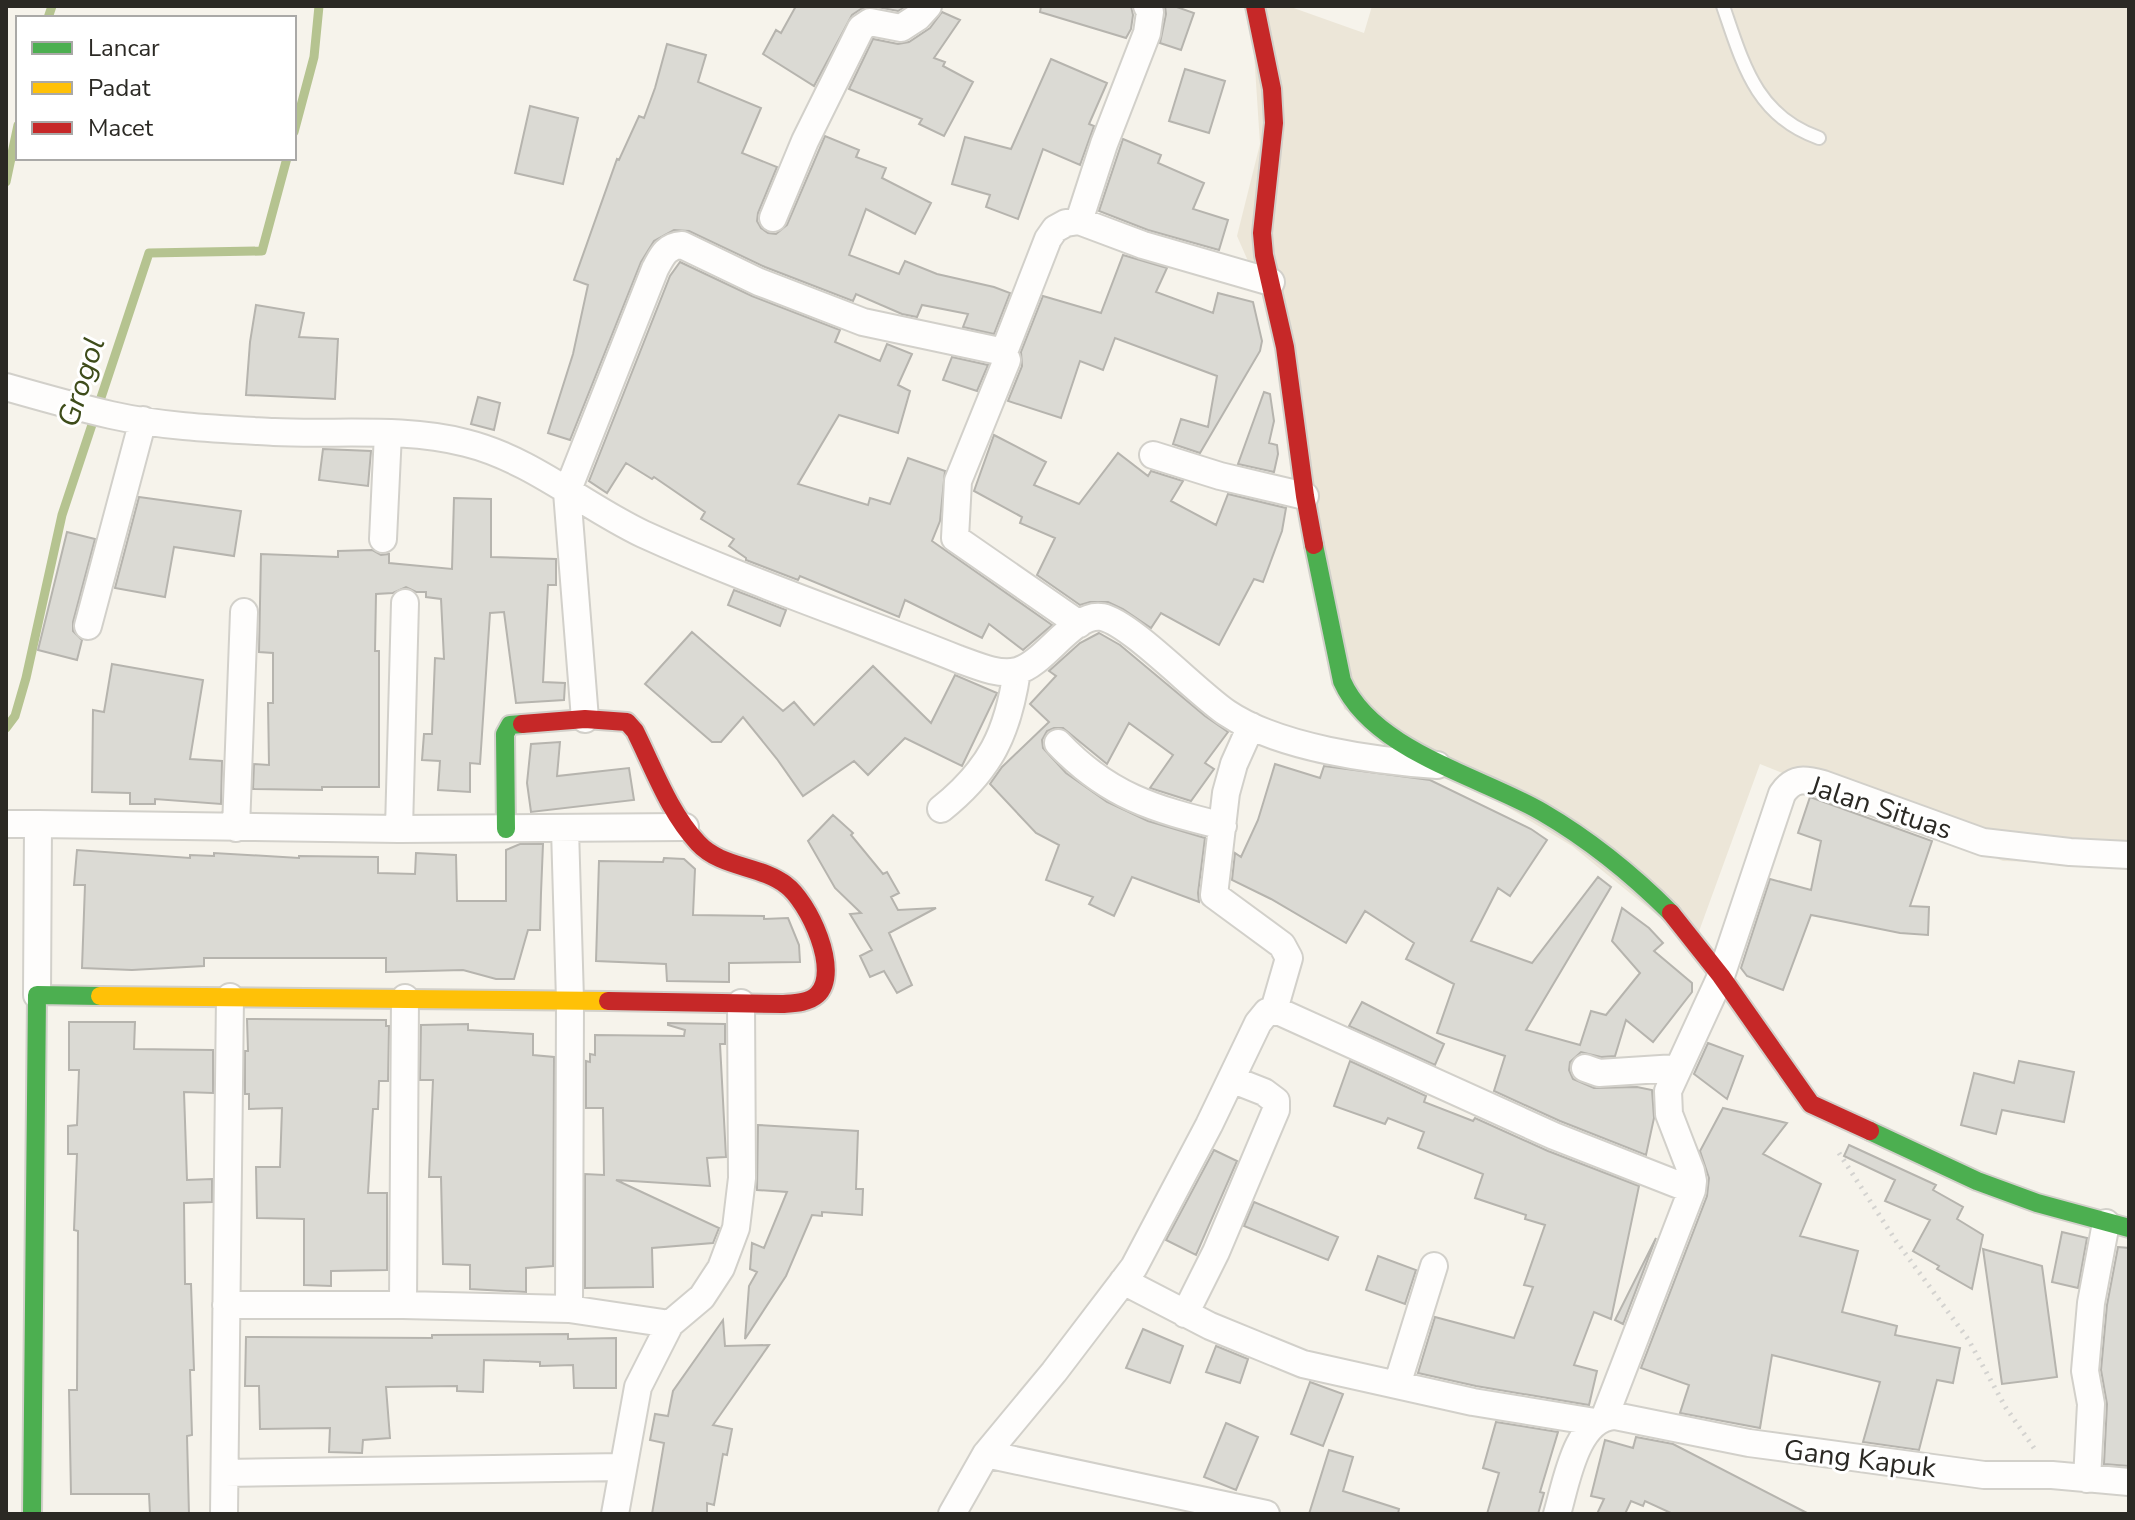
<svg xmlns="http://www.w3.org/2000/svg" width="2135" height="1520" font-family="'Nunito Sans',sans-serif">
<rect width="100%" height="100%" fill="#f6f3eb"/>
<path fill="#ece6d8" d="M1251,6h37l76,27 8,-27h757v859l-126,-4 -243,-97 -66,181 -122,-99 -228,-137 -71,-391 -36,-82 23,-92z"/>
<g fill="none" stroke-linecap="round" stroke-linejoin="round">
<path stroke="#b5c390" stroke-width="9" d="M48,18l4,-12
M294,132l20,-75 5,-51
M6,182l12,-57
M6,728l9,-12 11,-38 36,-163 87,-262 113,-2 25,-93"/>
</g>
<path fill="#dbdad4" stroke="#b6b4ae" stroke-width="2" d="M796,6h110l-8,5 -26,-5 -11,3 -9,6 -38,71 -51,-32 13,-24 5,3z
M1041,6h90l2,9 -2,14 -5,9 -86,-26z
M1165,6h9l20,7 -13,37 -21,-7 6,-29z
M942,12l18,8 -26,38 11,4 -2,4 30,16 -29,54 -25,-12 3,-5 -73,-30 24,-50 25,5 11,-2 21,-14z
M667,44l39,11 -8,27 63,26 -19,45 35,14 -19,46 -1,8 4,7 7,5 8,1 11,-9 38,-89 34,14 -3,7 30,11 -4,10 49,25 -16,31 -49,-25 -17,46 50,19 6,-13 32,13 57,13 16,6 -16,41 -31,-7 5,-13 -46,-9 -5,12 -15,-3 -46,-20 -3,7 -88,-34 -76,-36 -15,-1 -20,11 -13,21 -71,178 -22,-7 25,-79 15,-69 -14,-5 43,-121 2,1 20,-44 5,2 11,-30z
M1051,59l56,24 -18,41 5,2 -14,39 -37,-16 -25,70 -32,-12 4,-12 -38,-11 13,-47 46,12z
M1185,69l40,12 -16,52 -40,-12z
M530,106l48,12 -15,66 -48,-11z
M1123,139l38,16 -3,8 46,20 -11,26 35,11 -9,30 -71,-20 -49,-19z
M1123,255l44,13 -11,24 57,21 5,-20 35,9 9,39 -2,10 -60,102 -27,-9 8,-25 27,8 9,-51 -102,-38 -12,32 -23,-9 -19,57 -53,-17 14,-35 -1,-14 22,-56 58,17z
M680,262l72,34 88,34 -5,12 45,19 7,-17 25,10 -14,31 12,6 -12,42 -59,-18 -41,69 70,21 2,-7 20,6 18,-46 37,13 -5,50 -8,20 120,84 -29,25 -34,-26 -7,14 -77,-38 -6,17 -99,-41 -2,4 -52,-20v-2l-17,-12 5,-7 -33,-20 4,-7 -51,-35 -2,2 -26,-16 -19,30 -18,-12 81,-205z
M256,305l48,8 -5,24 39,2 -3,60 -89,-4 4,-53z
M952,357l36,8 -11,26 -34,-11z
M1264,392l6,2 4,27 -5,22 8,2 1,9 -4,18 -36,-8z
M478,397l22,6 -6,27 -23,-6z
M994,435l52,27 -12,23 45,19 39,-51 30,23 3,-5 32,10 -12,20 45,24 12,-31 58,14 -4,23 -19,51 -9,-3 -35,66 -58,-32 -10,15 -28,-19 -15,-7h-18l-10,3 -43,-30 18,-37 -35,-15 2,-6 -48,-26z
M323,449l48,2 -3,35 -49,-6z
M139,497l102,14 -7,45 -60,-9 -9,50 -50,-9z
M454,498l37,1v58l65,2v26h-8l-5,97 22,1 -1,17 -48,3 -12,-91 -14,1 -10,151 -10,-1v29l-32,-2 2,-29 -18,-1 2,-26h8l3,-76 9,1 -3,-60 -15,-2v-5h-10l-10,-5 -13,6 -17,1 -1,57h4v136h-57v3l-69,-1 1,-25 15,1 -1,-62h5v-50l-14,-1 2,-98 77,3v-6l34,-1 9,5 8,-1v9l63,6z
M67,532l28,7 -22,83v9l9,9 -5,20 -39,-10z
M734,590l52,20 -6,16 -52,-21z
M692,632l91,79 11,-9 20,23 59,-59 58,57 24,-48 42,18 -35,73 -57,-28 -37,37 -14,-14 -51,35 -26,-37 -34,-42 -22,25h-9l-67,-58z
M1099,633l21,12 85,71 23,16 -23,31 9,6 -23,32 -41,-13 23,-33 -44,-32 -22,41 -44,-36h-9l-7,3 -5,9 1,8 23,25 41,29 41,19 57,17 -7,55 1,9 -67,-25 -18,39 -25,-12 4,-7 -47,-17 13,-35 -23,-12 -46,-49 12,-17 47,-45 -19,-18 26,-28 -7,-5 31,-28z
M112,664l91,16 -13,79 32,2 -1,43 -66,-5v5h-25v-11l-38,-1 1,-82 11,2z
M560,742l-3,34 72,-8 5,32 -103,12 -4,-29 4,-39z
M1275,764l45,14 4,-12 106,14 101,49 16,11 -37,56 -12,-8 -27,53 61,22 66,-86 13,10 -85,143 54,15 11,-34 15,4 34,-42 -28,-32 10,-33 27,20 14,15 -9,8 38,32v9l-39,50 -27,-22 -11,36 -14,1 -20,-5 -11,10 -1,8 4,9 21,9 43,-1 15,3 2,28 -8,37 -86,-34 -66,-30 11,-35 -68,-23 17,-49 -48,-25 8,-16 -49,-32 -19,32 -75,-44 -39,-19 3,-27 6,4 17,-37z
M1810,797l122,44 -22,65 19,1 -1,28 -28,-2 -89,-18 -28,75 -36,-14 -6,-8 29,-89 41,11 10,-49 -23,-8z
M833,815l20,18 -2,2 32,39 4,-2 12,21 -8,4 7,13 38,-2 -47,25 23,52 -15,8 -13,-22 -14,6 -10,-21 12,-6 -22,-36 11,-1 -26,-25 -27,-47z
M520,844h23l-2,49 -1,37h-12l-14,49h-18l-33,-9 -77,2v-14h-182v8l-72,4 -50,-2 3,-83h-11l3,-35 113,8v-3l24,1v-3l85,5v-2l79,1v16l37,1 1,-21 40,2 1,46h49v-51z
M664,858l20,1 11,10 -2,46 71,1v3l24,-1 11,27 1,17 -71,1v19l-62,-1 -1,-17 -70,-3 3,-100 64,1z
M1362,1002l82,42 -9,21 -86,-39z
M247,1019l139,1v6h3l-1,55h-9l-1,28h-5l-5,84h19v77l-56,1v15l-27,-1v-66l-47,-1 -1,-51h24l2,-59 -33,1v-15h-4v-43h3z
M69,1022h66l-1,27 79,1v43l-29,-1 3,88 25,-1v23l-28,1 1,81h6l3,86h-4l2,65 -5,1 2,78h-39l-1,-20h-78l-2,-104h8l1,-159 -4,-1 3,-76h-9v-28l9,-1 2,-55h-10z
M668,1023l57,1v20h-5l6,113 -19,1 3,28 -94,-6 103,48 -6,15 -61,5 1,39 -68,1v-114l19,1 -1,-67h-17v-47l4,1v-8l5,1v-20l89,1 1,-6 -17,-5z
M468,1024v6l65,4v21l21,2 -1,209 -27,2v24l-56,-3v-24l-27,-1 -2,-87h-12l4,-97h-13l1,-55z
M1708,1043l35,13 -16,43 -33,-25z
M1350,1061l76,35 -2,6 49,19 2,-3 73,33 91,35 -28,133 -17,-7 -20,53 23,6 -8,34 -113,-19 -58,-13 17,-56 79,21 19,-51 -9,-2 21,-60 -20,-6 1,-4 -51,-17 8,-24 -65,-26 6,-16 -36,-14 -3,6 -51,-18z
M2019,1061l55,11 -10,50 -62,-12 -6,24 -35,-9 13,-52 40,10z
M1723,1108l64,15 -24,31 58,30 -21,52 58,15 -16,61 55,14 -2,9 65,13 -7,35 -16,-3 -18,70 -56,-8 17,-60 -108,-27 -12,73 -80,-15 9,-28 -48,-17 66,-172 2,-18 -9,-27z
M758,1125l100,6 -2,58h7l-1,26 -40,-3v4l-10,-1 -26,61 -41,63 4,-53 8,-14 -7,-3 2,-26 12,5 23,-56 -30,-2z
M1849,1145l87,40 -3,5 30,17 -6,12 26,16 -11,54 -35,-20 2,-3 -26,-15 17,-31 -45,-19 10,-21 -51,-24z
M1214,1150l23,11 -41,94 -30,-15z
M1254,1202l84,35 -10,23 -84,-34z
M2062,1232l25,6 -9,50 -26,-6z
M1656,1238l-33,86 -8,-4z
M2118,1247l11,1v218l-25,-2 3,-60 -6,-34 6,-65z
M1983,1249l59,17 15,111 -55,7z
M1378,1256l38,14 -11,34 -39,-14z
M723,1320l2,26 44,-1 -56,80 19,4 -5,26 -4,-1 -9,51 -7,-2v11h-55l12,-71 -14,-3 5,-26 13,2 5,-25z
M1143,1329l40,17 -13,37 -44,-15z
M568,1334v5l48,-1v50h-42l-1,-23 -33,1v-4l-56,-2 -1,32 -26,-1v-5l-71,1 4,51 -27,2 -1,13 -33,-1 1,-24 -70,1 -1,-43h-14l1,-49 186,1v-3z
M1216,1346l32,13 -8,24 -34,-11z
M1310,1382l33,12 -20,52 -32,-12z
M1496,1422l62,10 -18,60 4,1 -6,21h-51l12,-41 -16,-5z
M1226,1423l32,14 -22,53 -32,-13z
M1636,1437l37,7 136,70h-136l-28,-13 -2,5 -12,-5 -6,13h-28l7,-15 -13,-3 14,-56 28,8z
M1329,1450l24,7 -10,34 56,18 -1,5h-89z"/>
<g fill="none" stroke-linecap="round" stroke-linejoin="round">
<defs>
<path id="lane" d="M1723,6c20,58 33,110 96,132"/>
<path id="street" d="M773,218l32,-77 56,-113 9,-6 31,6 17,-11 10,-11
M1079,221l25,-77 43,-111 3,-21 -3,-6
M1004,352l44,-113 7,-10 11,-6 13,-2 64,24 128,37
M6,387c35,10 70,20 105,28 53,12 109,14 163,17 63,3 130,-5 192,11 65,16 118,63 177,91 103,47 211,83 315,125 17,6 41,17 59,12 28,-7 56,-59 85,-54 29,6 95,76 125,96 52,35 148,48 210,52
M1153,455l67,21 85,20
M383,539l5,-106
M88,626l55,-206
M585,719l-18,-227 88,-223c7,-13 11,-23 27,-24l77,37 104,40 141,30 3,8 -49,121 -3,57 124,86
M1251,726l-17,38 -8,29 -12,102 68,50 7,13 -15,52
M1058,743c50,53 96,66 165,83
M941,809c49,-39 67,-76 76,-138
M6,824h32l-1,171
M38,824l361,5 286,-2
M236,828l8,-216
M399,829l6,-226
M565,829l5,171 -1,309
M1585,1068l14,5 77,-5
M1123,1281l87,45 93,38 170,38 122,20
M226,1305h177l166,4 101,15
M403,1305l2,-307
M1185,1314l31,-62 60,-142v-9l-12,-9 -33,-13
M1397,1385l37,-119
M1605,1416l87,-226 1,-9 -2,-10 -22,-57 -1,-23 53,-115 61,-182c11,-17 23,-15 41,-10l160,58 87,10 59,3
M986,1454l280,60
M225,1473l397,-6
M2087,1479l4,-75 -6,-33 6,-68 15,-80
M224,1514l6,-517
M615,1514l23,-127 32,-63 32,-27 19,-29 15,-40 6,-50 -1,-175
M952,1514l34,-60 68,-82 80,-105 75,-142 49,-102 9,-11h13l274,124 138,54
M1557,1514c9,-30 19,-97 58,-98l134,27 235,32h68l77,7"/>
<path id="fast" d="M1314,545l28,136c31,70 138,95 200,131 48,28 91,63 129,101
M506,829l-1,-95 5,-9 12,-1
M1870,1131l107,50 60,22 92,25
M32,1514l5,-519 63,1"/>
<path id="slow" d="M100,996l508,5"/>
<path id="jam" d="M1255,6l17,83 2,34 -12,110 2,22 21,92 20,149 9,49
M522,724l63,-5 42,3 8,9c19,38 34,81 63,112 23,25 62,22 88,42 22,16 56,87 31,110 -9,8 -23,8 -35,9l-174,-3
M1671,913l50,63 90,128 59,27"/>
</defs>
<use href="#lane" stroke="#d2d0ca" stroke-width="16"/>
<use href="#street" stroke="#d2d0ca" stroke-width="30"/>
<use href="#fast" stroke="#d2d0ca" stroke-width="22"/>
<use href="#slow" stroke="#d2d0ca" stroke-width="22"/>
<use href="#jam" stroke="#d2d0ca" stroke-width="22"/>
<path stroke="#d4d3d0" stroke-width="5" stroke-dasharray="2 6" stroke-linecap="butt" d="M1839,1153l57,88 72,98 38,69 28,40"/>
<use href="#lane" stroke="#fefdfc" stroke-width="12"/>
<use href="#street" stroke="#fefdfc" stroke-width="26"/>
<use href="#fast" stroke="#4caf50" stroke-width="18"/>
<use href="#slow" stroke="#ffc107" stroke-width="18"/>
<use href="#jam" stroke="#c62828" stroke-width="18"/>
</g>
<g text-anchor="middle" stroke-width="6" stroke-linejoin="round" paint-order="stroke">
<g font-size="28" fill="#2b2924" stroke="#fff">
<text transform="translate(1881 807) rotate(18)" y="10">Jalan Situas</text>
<text transform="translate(1860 1458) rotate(7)" y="10">Gang Kapuk</text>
</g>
<g font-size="30" font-style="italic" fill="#3e4c1a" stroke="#fff">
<text transform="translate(81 382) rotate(-72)" y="10">Grogol</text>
</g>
</g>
<rect width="2135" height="1520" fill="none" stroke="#2b2924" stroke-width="16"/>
<rect x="16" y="16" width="280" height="144" fill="#ffffff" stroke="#aaa9a7" stroke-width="2"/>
<rect x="32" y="42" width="40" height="12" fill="#4caf50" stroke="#aaa9a7" stroke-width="2"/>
<text x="88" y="56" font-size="24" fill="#2b2924">Lancar</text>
<rect x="32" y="82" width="40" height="12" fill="#ffc107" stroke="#aaa9a7" stroke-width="2"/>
<text x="88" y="96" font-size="24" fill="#2b2924">Padat</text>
<rect x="32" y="122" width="40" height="12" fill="#c62828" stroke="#aaa9a7" stroke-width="2"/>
<text x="88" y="136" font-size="24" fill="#2b2924">Macet</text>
</svg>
